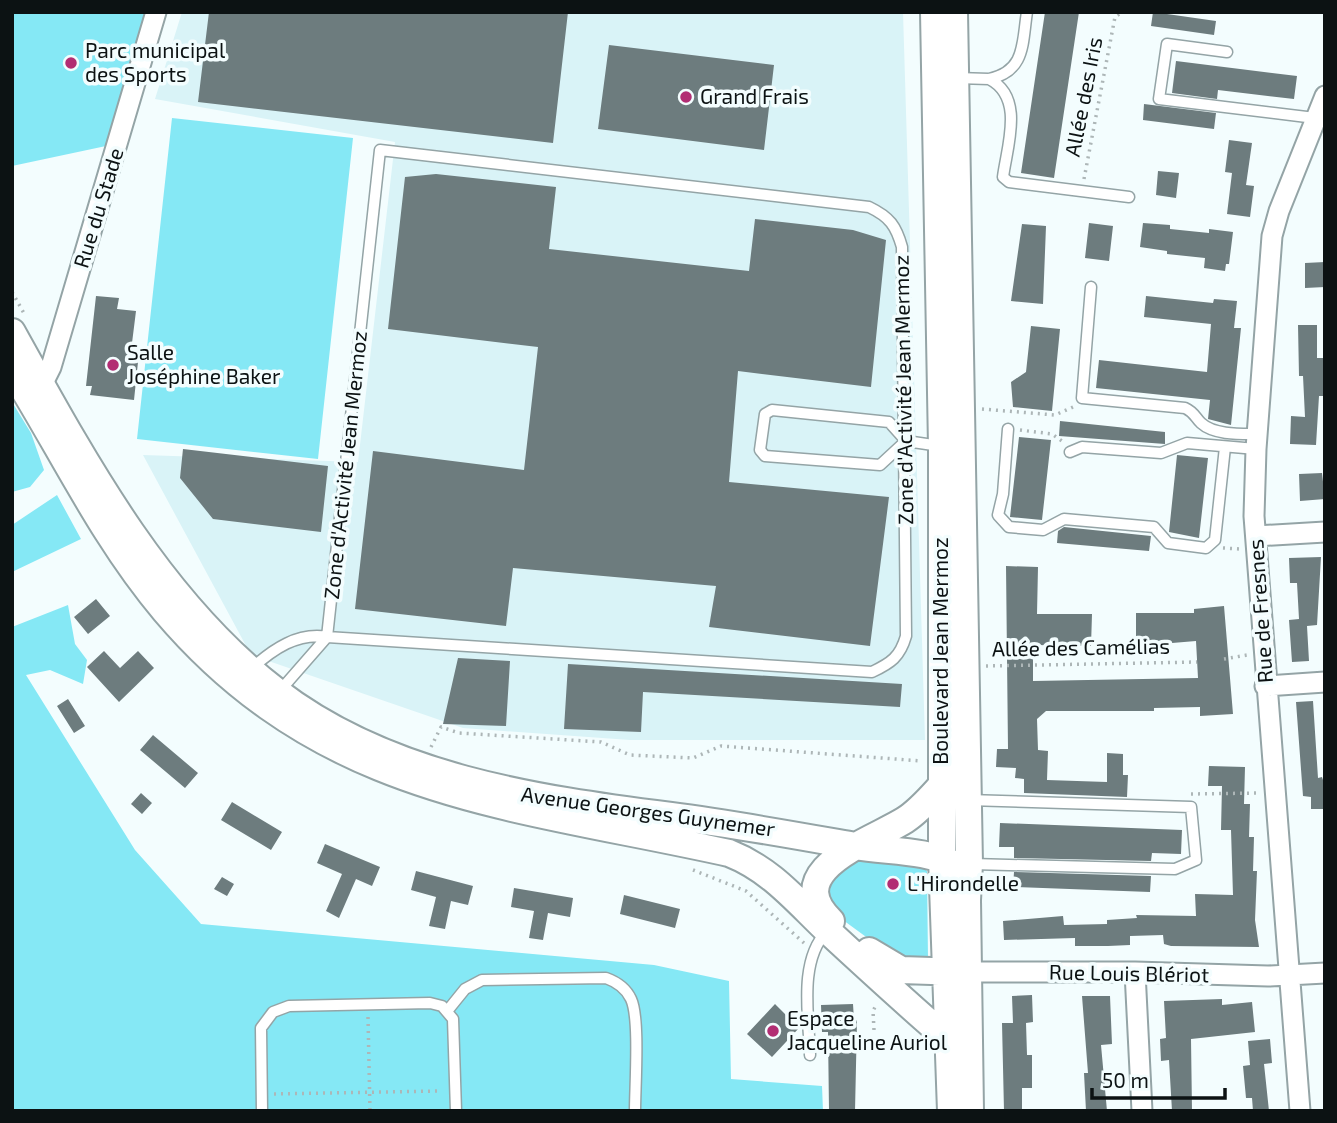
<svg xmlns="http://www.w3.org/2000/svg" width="1337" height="1123" font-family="'Exo 2',sans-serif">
<rect width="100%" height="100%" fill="#f3fdfe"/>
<path fill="#d9f3f7" d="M182,12h721l22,728h-295l-167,-12 -212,-73 -108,-200 215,7 37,-320 -240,-43z"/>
<path fill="#85e8f5" d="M12,12h133l-39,134 -94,20z
M172,118l181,20 -35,321 -181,-20z
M12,402l19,31 13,37 -14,17 -18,5z
M57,495l24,44 -69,33v-47z
M68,605l7,39 12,16 -4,24 -33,-14 -24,5 109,175 66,74 453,41 75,16 2,98 91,7 1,25h-811v-484z
M870,857l49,7 8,7 1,89 -29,1 -67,-49 -6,-27 17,-21z"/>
<path fill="#6d7c7e" d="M209,12h359l-15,131 -355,-41z
M1045,12h34l-25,166 -33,-5z
M1153,12l63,9 -2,14 -63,-9z
M609,45l165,20 -10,85 -166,-21z
M1176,61l121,15 -3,23 -76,-9 -1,9 -45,-6z
M1144,104l72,9 -2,16 -71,-9z
M1229,140l23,3 -6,42 8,1 -4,31 -23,-3 5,-41 -7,-1z
M1158,171l21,2 -3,25 -20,-3z
M436,174l120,13 -7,62 200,22 6,-52 98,11 33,10 -15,147 -133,-16 -9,111 160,15 -19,149 -161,-19 7,-41 -203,-18 -7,58 -151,-17 18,-158 151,19 14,-123 -150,-18 17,-152z
M1089,223l24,3 -4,35 -24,-3z
M1143,223l27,2v4l39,4v-4l24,3 -4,32h-3l-1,7 -21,-3 1,-10 -38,-4v-3l-27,-4z
M1022,224l24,2 -3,78 -32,-3z
M1325,262v25l-20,1v-25z
M96,296l23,2 -2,11 19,2 -4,32h8l-6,57 -44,-5 2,-9h-6z
M1146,296l67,7 1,-4 23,2 -3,27h7l-10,97 -23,-6 2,-19 -114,-12 3,-28 108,12 4,-48 -67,-7z
M1298,325h19v33h8v38h-6l-3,49 -26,-1 1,-28 14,1 -2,-41h-4z
M1031,326l29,3 -8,82 -39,-4 -2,-25 15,-10z
M1060,421l105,11v12l-106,-8z
M1019,437l32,3 -9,80 -32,-3z
M183,449l145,17 -7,66 -108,-13 -33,-41z
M1177,455l31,3 -9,80 -30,-6z
M1322,473l3,26 -25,2 -1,-27z
M1064,527l87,9 -2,15 -92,-8 1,-12z
M1321,557l-4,68 -10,1 2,35 -17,1 -3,-42 10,-1 -2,-36h-7l-1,-25z
M1006,566l32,1 -1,47h55l-1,32 -58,-1v36l165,-3 -2,-37 -60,5v-33h58v-4l30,-3 9,108 -33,2v-9l-46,1v3h-108l-9,8 1,31 10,1 -1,29 60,2v-29l16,1v21h5l-1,22 -103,-4v-14l-9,-1 1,-10 -20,-1 1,-18h11z
M96,599l14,17 -22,18 -14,-17z
M104,651l16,17 18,-17 16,17 -35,34 -32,-35z
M458,658l52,3 -4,65 -63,-2z
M568,664l334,20 -2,23 -257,-15 -2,40 -77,-3z
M68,699l17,27 -11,7 -17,-27z
M1313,701l5,77 4,-1 3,9v23h-14v-12l-8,-1 -7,-94z
M153,735l45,38 -13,15 -45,-38z
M1209,766l36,1 -1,37h6l-1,33h5l-1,34h4l-2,49 4,27 -88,-1 -7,-2 -1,-9 -33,1v9l-22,1h-33v-8l-71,2 -1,-19 60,-5 1,9 43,-1v-4l30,-2 -1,-3 60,1 -1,-22 38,1 -2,-65h-10l1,-44h-14z
M141,793l11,10 -10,11 -11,-10z
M232,802l50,30 -11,18 -50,-30z
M1000,823l182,7 -1,24 -29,-1 -1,8 -137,-3v-11h-15z
M325,844l55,23 -8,19 -16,-7 -17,39 -13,-7 16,-37 -25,-11z
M416,871l57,15 -5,19 -17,-4 -6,28 -16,-3 7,-29 -25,-7z
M1014,872l137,4 -1,16 -137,-5z
M222,877l12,7 -7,12 -13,-7z
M514,888l59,10 -3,19 -22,-4 -5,27 -14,-2 5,-27 -23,-4z
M624,895l56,14 -5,19 -55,-14z
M1032,995l1,27 -7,1 1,32h5v33h-10v23h-18l-2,-88h11l-1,-27z
M1082,996h28l2,48 -11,1 6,66h-21l-2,-38h4z
M1222,999v6l30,-3 3,30 -64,7 1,72h-20l-3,-51 -8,1 -1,-22 6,-1 -2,-37z
M775,1004l24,24 -27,29 -25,-23z
M853,1004l1,16h3l-2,91h-26l-1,-79h-6l-1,-27z
M1270,1039l2,24 -8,1 5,47h-16l-1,-13h-6l-3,-32 7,-1 -2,-24z"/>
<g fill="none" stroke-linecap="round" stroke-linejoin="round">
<defs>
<path id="service" d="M1227,52l-60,-8 -8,55 156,19
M957,78l32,1c36,18 18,67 14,98l6,5 120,15
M989,79c37,-8 33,-36 38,-67
M1091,287l-9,111 103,10c9,4 10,9 16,15 13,12 39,11 56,11
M1008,429l-5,65 -5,21 11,12 34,3 21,-11 90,8 14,16 38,5 9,-8 10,-93
M906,441l-26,24 -115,-9 -5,-6 5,-36 7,-4 117,12 17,19 34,5
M1070,452l12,-5 79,6 26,-10 69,6
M251,669c22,-20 47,-37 76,-32l545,35c19,-9 28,-15 34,-36l-4,-389c-6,-21 -12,-30 -33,-40l-489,-57 -53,487 -49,56
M968,800l223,7 5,53 -21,9 -203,-5
M448,1010l17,-21 17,-9 124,-2c11,4 20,10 25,21 9,19 4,87 4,112
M810,1055c-1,-38 -12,-94 17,-124
M262,1111l-1,-83 12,-16 16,-6 141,-3 12,3 11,13 3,92"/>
<path id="minor" d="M34,390l8,-5 9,-18 105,-355
M1256,536l69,-4
M1265,686l60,-4
M968,972h167l133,4 57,-3
M1135,972l7,139
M1300,1111l-46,-595 2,-67 16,-213 7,-25 46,-115"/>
<path id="secondary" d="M934,12l8,434v412l9,253
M954,12l15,852 -2,36 3,211
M12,332c71,128 146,268 264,359 111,86 260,108 395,125 62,8 122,19 184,30 34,6 70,3 102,20l10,34
M12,370c50,80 91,168 153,241 158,186 343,193 564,242 43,17 67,48 100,79 39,36 79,73 120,108
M831,921c-53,-51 41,-80 74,-101 14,-9 25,-22 36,-34
M869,951l32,19 61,2"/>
</defs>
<use href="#service" stroke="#94a4a6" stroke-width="13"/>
<use href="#minor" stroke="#94a4a6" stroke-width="23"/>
<use href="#secondary" stroke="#94a4a6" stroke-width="30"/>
<path stroke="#adb6b7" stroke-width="3.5" stroke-dasharray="2 5" stroke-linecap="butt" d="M1084,179l31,-162 7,-5
M12,292l13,23
M982,409l73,6 18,-8
M1020,430l32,4 10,7
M1223,548l17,1
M1224,659l23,-4
M986,666l211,-4
M431,747l10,-20 18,6 142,9 29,13 63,3 28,-12 201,15
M1191,794l68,-1
M693,870l53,21 58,52
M368,1017l2,94
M874,1030l-1,-19 3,-6
M274,1094l167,-3"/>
<use href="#service" stroke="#fff" stroke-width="10"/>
<use href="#minor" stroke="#fff" stroke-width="19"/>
<use href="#secondary" stroke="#fff" stroke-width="26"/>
</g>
<g fill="#b22d73" stroke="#f3fdfe" stroke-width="2.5">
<circle cx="71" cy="63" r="7"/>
<circle cx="686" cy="97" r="7"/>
<circle cx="113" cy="365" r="7"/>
<circle cx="893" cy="884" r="7"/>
<circle cx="773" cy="1031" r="7"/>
</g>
<g text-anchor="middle" stroke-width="7" stroke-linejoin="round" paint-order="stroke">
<g font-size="21" fill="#0c1213" stroke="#f3fdfe" text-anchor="start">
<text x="85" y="58">Parc municipal<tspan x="85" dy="24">des Sports</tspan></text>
<text x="700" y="104">Grand Frais</text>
<text x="127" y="360">Salle<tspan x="127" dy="24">Joséphine Baker</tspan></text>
<text x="907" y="891">L'Hirondelle</text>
<text x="787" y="1026">Espace<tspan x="787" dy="24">Jacqueline Auriol</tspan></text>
</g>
<g font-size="21" fill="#0c1213" stroke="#f3fdfe">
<text transform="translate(1084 97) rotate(-79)" y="7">Allée des Iris</text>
<text transform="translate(99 208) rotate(-73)" y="7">Rue du Stade</text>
<text transform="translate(904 390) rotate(-91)" y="7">Zone d'Activité Jean Mermoz</text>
<text transform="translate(346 465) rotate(-84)" y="7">Zone d'Activité Jean Mermoz</text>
<text transform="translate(1261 611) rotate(-94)" y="7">Rue de Fresnes</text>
<text transform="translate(1081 648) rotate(-1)" y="7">Allée des Camélias</text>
<text transform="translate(941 651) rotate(-90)" y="7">Boulevard Jean Mermoz</text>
<text transform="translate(648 812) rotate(8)" y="7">Avenue Georges Guynemer</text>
<text transform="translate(1129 974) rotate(1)" y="7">Rue Louis Blériot</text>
</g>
</g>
<rect width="1337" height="1123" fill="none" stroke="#0c1213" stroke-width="28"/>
<path d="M1092 1088v10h133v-10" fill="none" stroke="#0c1213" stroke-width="3.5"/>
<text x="1102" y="1088" font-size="21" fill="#0c1213" stroke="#f3fdfe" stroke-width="5" paint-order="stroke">50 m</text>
</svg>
